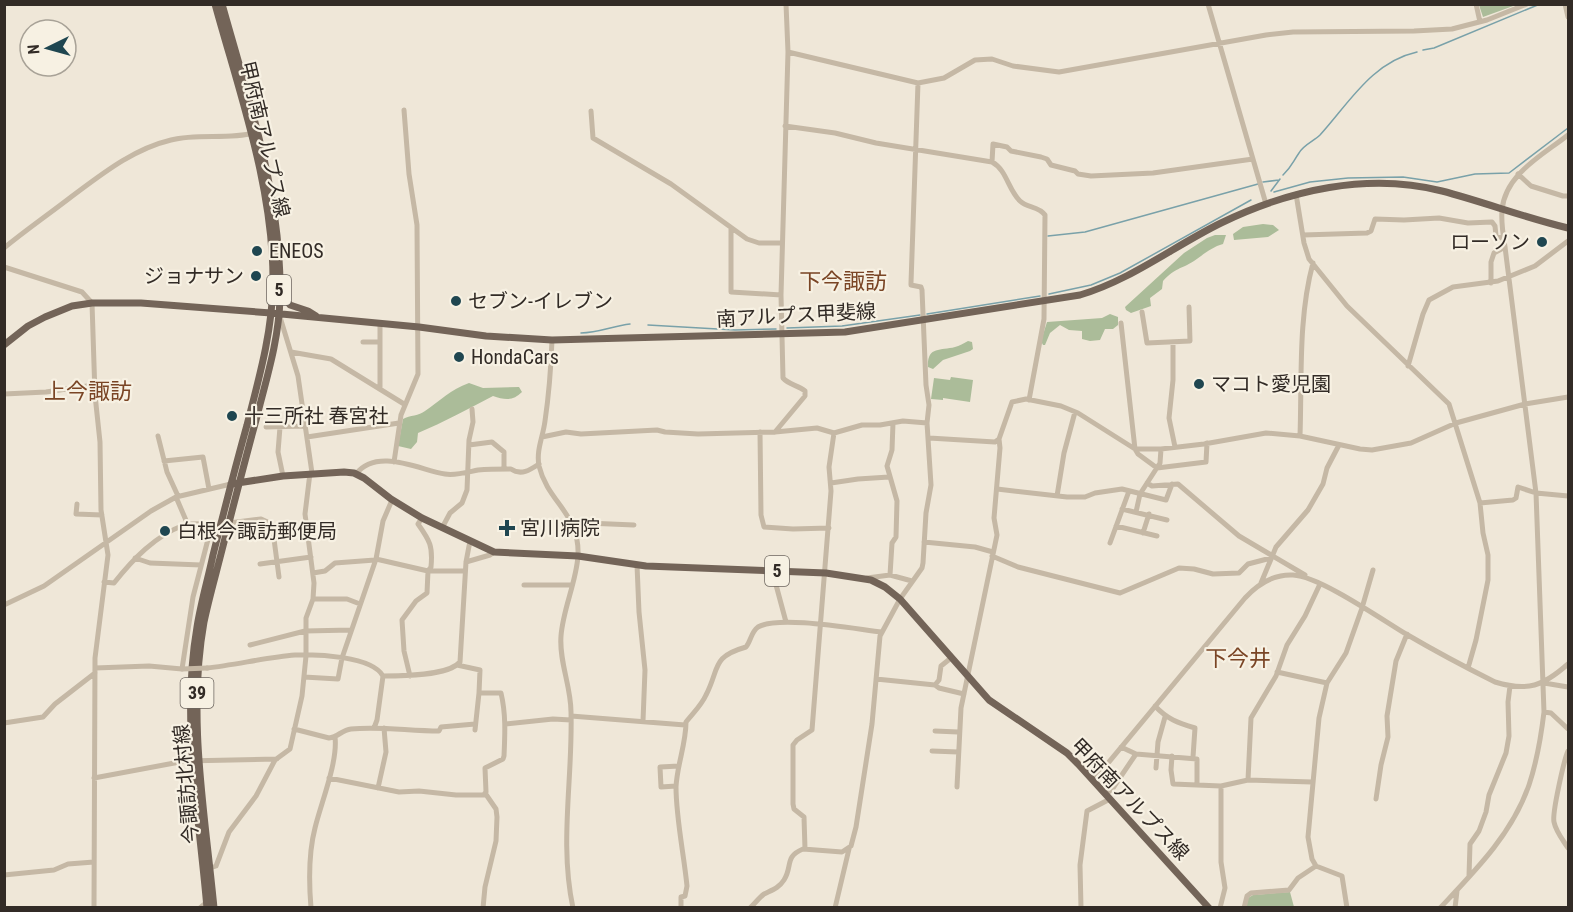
<svg xmlns="http://www.w3.org/2000/svg" width="1573" height="912" font-family="'Roboto Condensed','Noto Sans JP',sans-serif">
<rect width="100%" height="100%" fill="#efe7d8"/>
<path fill="#abbc99" d="M1479,5h37l-33,12z
M1263,224l10,1 6,5 -11,7 -34,3 -1,-6 10,-7z
M1215,235h11l-3,9c-11,3 -19,10 -29,17 -14,9 -18,6 -31,20l-1,8 -12,9 1,8 -20,7 -5,-3 -1,-3 59,-54 23,-15z
M1110,314l8,3v8l-5,4h-8l-5,11 -10,1 -8,-2v-8l-13,-1 -9,-5 -10,8 -5,12h-2l-2,-4 6,-19 55,-4z
M968,341l4,1 1,7 -3,2 -27,9 -10,9 -5,-2c-1,-21 12,-16 27,-20 4,-1 9,-4 13,-6z
M951,377l22,3 -3,22 -27,-4v2l-12,-1 3,-21 16,2z
M469,383l14,5 36,-1 3,5c-9,9 -17,8 -29,4 -25,13 -49,26 -75,37l-1,9 -6,7 -13,-3 5,-27c7,-4 16,-3 22,-8 16,-11 25,-21 44,-28z
M1290,892l4,15 -49,1 3,-10 5,-3z"/>
<g fill="none" stroke-linecap="round" stroke-linejoin="round">
<path stroke="#79a1a9" stroke-width="1.5" d="M1423,50l11,-2 106,-44
M1283,175c10,-10 9,-12 16,-22 4,-8 15,-12 21,-18 29,-32 52,-73 97,-83
M1263,182l16,-2
M1271,191l9,-12
M1274,192l36,-10 38,-4 55,-1 34,5 38,-8 34,-1 59,-45
M1048,236l37,-4 173,-48
M1049,294l42,-9 29,-12 131,-73
M927,314l113,-18
M648,325l87,5 41,-1
M787,328l55,-2 78,-11
M581,333c17,0 32,-7 49,-9"/>
<path stroke="#c5b8a5" stroke-width="5" d="M1208,4l58,200
M1476,4l4,18
M1565,4l3,13
M788,52l130,31 26,-5 31,-18 17,-1 21,7 46,6 207,-37 27,-3 121,-1 38,-2 35,-9 40,-16
M591,111l2,27 78,46 76,55 12,4h23
M785,126l50,7 41,10 116,19c15,8 16,28 28,39 7,7 19,5 25,14l-1,104 -15,81
M992,162l1,-18 14,3 4,4 30,6 6,2 4,6 24,6 3,3 13,2 62,-3 100,-14
M1518,174l13,12 32,10h5
M1296,194l8,49 5,16 38,47 102,98 31,99 3,30 5,22v25l-12,60 -8,28
M731,229v63l50,3
M1303,235l64,-2 4,-2 4,-12 29,1 35,-2 29,5 24,-1 3,4 1,10 8,3
M4,248c22,-18 45,-34 67,-51 31,-23 62,-48 100,-57 27,-7 56,0 83,-7
M4,267l78,25 10,11 3,92 5,47 1,68 7,45 -13,103 -1,250
M1491,283v-21l3,-9 11,-6
M1142,312l5,31 43,-2 -1,-34
M280,317l18,59 14,97
M380,323v66
M1121,323l14,126 3,5 19,14 49,-6 1,-19
M552,340c-1,27 -3,54 -7,81 -2,16 -9,29 -6,45 9,37 41,47 39,90 -2,27 -15,53 -17,80 -2,26 10,50 10,76 2,66 -12,131 2,196
M363,342h17
M1173,342v38l-4,38 6,29
M291,352l40,7 73,45
M1408,366l15,-52 6,-14 24,-13 45,-6 37,-15 33,-25
M4,394l42,-2 48,-7
M266,427l39,-1
M280,427l-2,25 5,24
M760,432l1,83 3,12 29,2 36,-1
M775,432l30,-36v-5c-7,-6 -16,-6 -22,-13l-2,-83 7,-243 -2,-48
M158,436l9,36 11,24
M1300,436c2,-57 -2,-118 13,-173
M307,437l92,-14
M542,437l24,-5 15,2 76,-4 8,2 33,2 77,-2 42,-4 17,5 28,-8h18l23,-4 24,2
M929,438l66,4 4,-3 13,-37 14,-3 35,7 17,7 57,36h26l43,-5 62,-11 34,3 60,13 12,1 39,-7 45,-20 69,-19 43,-7
M469,445l23,-3 12,10v17
M164,461l39,-4 6,32
M394,462l7,-47 17,-41 -1,-149 -8,-51 -5,-64
M356,474c21,-27 64,-4 89,0 10,2 23,-2 33,-4 11,-1 22,-1 33,-1 10,7 19,1 28,-5
M831,483l27,-4 31,-2
M1147,483l5,3 26,-2 61,52 66,39
M997,489l70,8h18l10,-4 27,-4 44,11 6,-16
M1057,496l7,-43 11,-41
M176,497l12,28
M1480,503l33,-3 3,-2 2,-11 18,6 32,3
M77,504l-1,10 26,1
M1122,509l45,11
M1136,512l4,-18 20,-31 1,-14
M229,523l32,-4 11,5 7,53
M1116,526l41,10
M575,527l12,-4 47,2
M442,528l8,-15 12,-10 5,-13 2,-50 4,-18 -1,-13
M1143,533l6,-19
M924,542l51,5 18,5
M1110,543l19,-52
M992,556l26,11 102,26 59,-25 15,1 19,5 26,-1 9,-9 23,-6
M135,558l15,5 51,2
M376,559l52,12h37
M466,562l24,-7 4,-3
M260,564l51,-7
M637,565l2,47 6,58 -2,51
M772,570l14,52
M313,573l12,-2 10,-8 40,-3
M890,575l2,-32 4,-6 1,-36 -10,-35 5,-16 1,-27
M867,578l23,-3 22,6
M104,582l10,1c19,-24 41,-47 70,-58 9,-2 20,-1 29,-1
M1261,583l15,-36 32,-37 15,-26 4,-16 12,-23
M524,585h48
M313,599h34l13,5
M4,605l40,-19 107,-75 25,-14 55,-13
M250,645l55,-14 46,-1
M95,668l54,-2 33,3 11,-72 19,-73
M207,668c28,-3 61,-11 88,-13 21,-1 77,1 88,21 19,0 65,0 77,-14l6,-100 4,-21
M1277,672l50,11
M410,676l-6,-25 -2,-31 14,-19 11,-8 1,-22 3,-4c2,-21 -1,-26 -13,-43l4,-6
M304,677l34,2 4,-21 34,-99 7,-38 9,-21
M876,679l59,6 4,3 25,6
M1544,683l24,4
M935,685l4,-5 2,-14 10,-8
M1155,706c12,13 23,17 40,22l-2,29
M1544,712l7,1 17,16
M571,716l114,9
M4,723l39,-6 12,-13 40,-31
M506,724l47,-5 18,1
M374,728l3,-8 6,-44
M294,729l35,9c9,-1 13,-8 22,-9 29,-3 58,2 88,2l2,-4 34,-3
M475,730l4,-37
M935,731l23,1
M1121,747l15,7 61,5v26
M932,751l26,1
M1568,751c-4,9 -16,62 -14,71 2,10 9,18 14,26
M1172,756l-1,14 2,14 48,2 27,-6 64,2
M1156,768l2,-26 7,-25
M94,778l91,-17 92,-2
M329,778l70,14 20,-1 37,4h28l2,-3 -1,-24 18,-9 1,-3c1,-22 2,-42 -3,-63h-22l1,-23 -23,-5
M1094,780l151,-182c13,-14 28,-24 48,-23 26,1 88,44 113,59 29,17 59,33 89,48 33,10 48,4 73,-18
M1248,780l3,-62 25,-42 11,-31 18,-29 15,-32
M676,786l-15,1 -1,-20 19,-1
M957,787l4,-79 36,-173 -3,-17 6,-70 -1,-9
M378,788l8,-36 -2,-24
M1106,794l7,-6 23,-34
M1376,799l5,-34 7,-28 -1,-21 9,-55 11,-27
M805,849l-1,-32 -10,-8 -1,-5v-59l4,-5 15,-10 19,-239 -2,-24 5,-34
M210,868l6,-2 13,-34 27,-36 19,-36 15,-11 12,-53 4,-40v-38l7,-19 1,-16 -9,-69 5,-41
M4,875l50,-5 14,-6 26,-2
M1469,876l1,-32 9,-13 7,-19 3,-17 17,-42 3,-17 -1,-34 2,-16
M200,908l7,-6
M311,908c-2,-24 -2,-57 4,-80 6,-25 23,-66 20,-91
M483,908l2,-21 11,-46 1,-24 -1,-8 -11,-16
M681,908v-11l4,-1 2,-10c-3,-31 -11,-68 -11,-99 1,-22 10,-43 10,-65 7,-9 15,-16 20,-27 14,-27 5,-38 40,-48 5,-6 5,-15 12,-20 21,-12 97,2 124,5
M750,908c5,-5 9,-10 14,-14 8,-4 15,-6 20,-14 9,-14 0,-23 19,-31l39,3 9,-6 5,-19 16,-103 8,-88 20,-37 22,-31 1,-5 3,-50 5,-28 -4,-62 2,-18 -3,-20 -4,-95 -1,-3 -10,-2v-2l7,-200
M835,908l14,-59
M1081,908l-1,-43 7,-54 23,-12
M1220,908l5,-20 -4,-26v-76
M1244,908l3,-12 4,-3 38,-3 9,-12 18,-12
M1347,908l-5,-32 -26,-10 -4,-7 -4,-22 11,-119 8,-35 19,-30 16,-45 11,-38
M1440,908c35,-37 72,-74 89,-123 8,-24 12,-48 15,-73l-8,-219 -31,-246c-2,-12 -4,-25 -3,-37 3,-36 41,-55 66,-75
M1455,908l2,-17"/>
<path stroke="#736458" stroke-width="7" d="M284,284v13l6,8 18,6 8,5
M4,345l24,-19 17,-9 27,-11 20,-3h49l130,10 148,14 67,9 66,4 293,-8 235,-37c51,-15 94,-49 141,-72 68,-33 147,-51 221,-32 42,11 84,27 126,37
M231,484l52,-8 61,-4 10,1 10,5 27,21 31,19 72,34 84,4 68,10 180,7 45,7 14,7 15,12 89,101 78,53 11,11 131,144
M207,908c-8,-94 -26,-188 -10,-281 4,-25 11,-48 16,-72 11,-44 22,-87 34,-130 12,-47 25,-92 26,-141 1,-95 -33,-189 -58,-280
M214,908c-9,-95 -27,-191 -10,-286 5,-24 12,-48 18,-72 11,-43 22,-86 34,-130 10,-40 23,-80 24,-122 2,-101 -31,-197 -58,-294"/>
<path stroke="#c5b8a5" stroke-width="5" d="M182,669l25,-1"/>
</g>
<g fill="#1f4650" stroke="#f7f1e3" stroke-width="2">
<circle cx="1542" cy="242" r="6"/>
<circle cx="257" cy="251" r="6"/>
<circle cx="256" cy="276" r="6"/>
<circle cx="456" cy="301" r="6"/>
<circle cx="459" cy="357" r="6"/>
<circle cx="1199" cy="384" r="6"/>
<circle cx="232" cy="416" r="6"/>
<path d="M504 519h6v6h6v6h-6v6h-6v-6h-6v-6h6z"/>
<circle cx="165" cy="531" r="6"/>
</g>
<g text-anchor="middle" stroke-width="4.5" stroke-linejoin="round" paint-order="stroke">
<g fill="#f7f1e3" stroke="#6d665f" stroke-width="1.5">
<rect x="267" y="275" width="24" height="30" rx="4.5"/>
<rect x="765" y="556" width="24" height="30" rx="4.5"/>
<rect x="180.5" y="678" width="33" height="30" rx="4.5"/>
</g>
<g font-size="18" font-weight="bold" fill="#322b26">
<text x="279" y="296">5</text>
<text x="777" y="577">5</text>
<text x="197" y="699">39</text>
</g>
<g font-size="20" fill="#322b26" stroke="#f7f1e3">
<text transform="translate(265 139) rotate(77)" y="7">甲府南アルプス線</text>
<text transform="translate(796 315) rotate(-3)" y="7">南アルプス甲斐線</text>
<text transform="translate(186 784) rotate(-95)" y="7">今諏訪北村線</text>
<text transform="translate(1130 799) rotate(46)" y="7">甲府南アルプス線</text>
</g>
<g font-size="20" fill="#322b26" stroke="#f7f1e3" text-anchor="start">
<text x="1530" y="249" text-anchor="end">ローソン</text>
<text x="269" y="258">ENEOS</text>
<text x="244" y="283" text-anchor="end">ジョナサン</text>
<text x="468" y="308">セブン-イレブン</text>
<text x="471" y="364">HondaCars</text>
<text x="1211" y="391">マコト愛児園</text>
<text x="244" y="423">十三所社 春宮社</text>
<text x="520" y="535">宮川病院</text>
<text x="177" y="538">白根今諏訪郵便局</text>
</g>
<g font-size="22" fill="#7a4525" stroke="#f7f1e3">
<text x="843" y="289">下今諏訪</text>
<text x="88" y="399">上今諏訪</text>
<text x="1238" y="666">下今井</text>
</g>
</g>
<rect width="1573" height="912" fill="none" stroke="#322b26" stroke-width="12"/>
<g transform="translate(48 48) rotate(265)"><circle r="28" fill="#f7f1e3" stroke="#a8a297" stroke-width="1.5"/>
<path d="M0-4.5L10 22L0 15L-10 22Z" fill="#1f4650"/>
<text y="-9" font-size="16" font-weight="bold" text-anchor="middle" fill="#322b26">N</text>
</g>
</svg>
